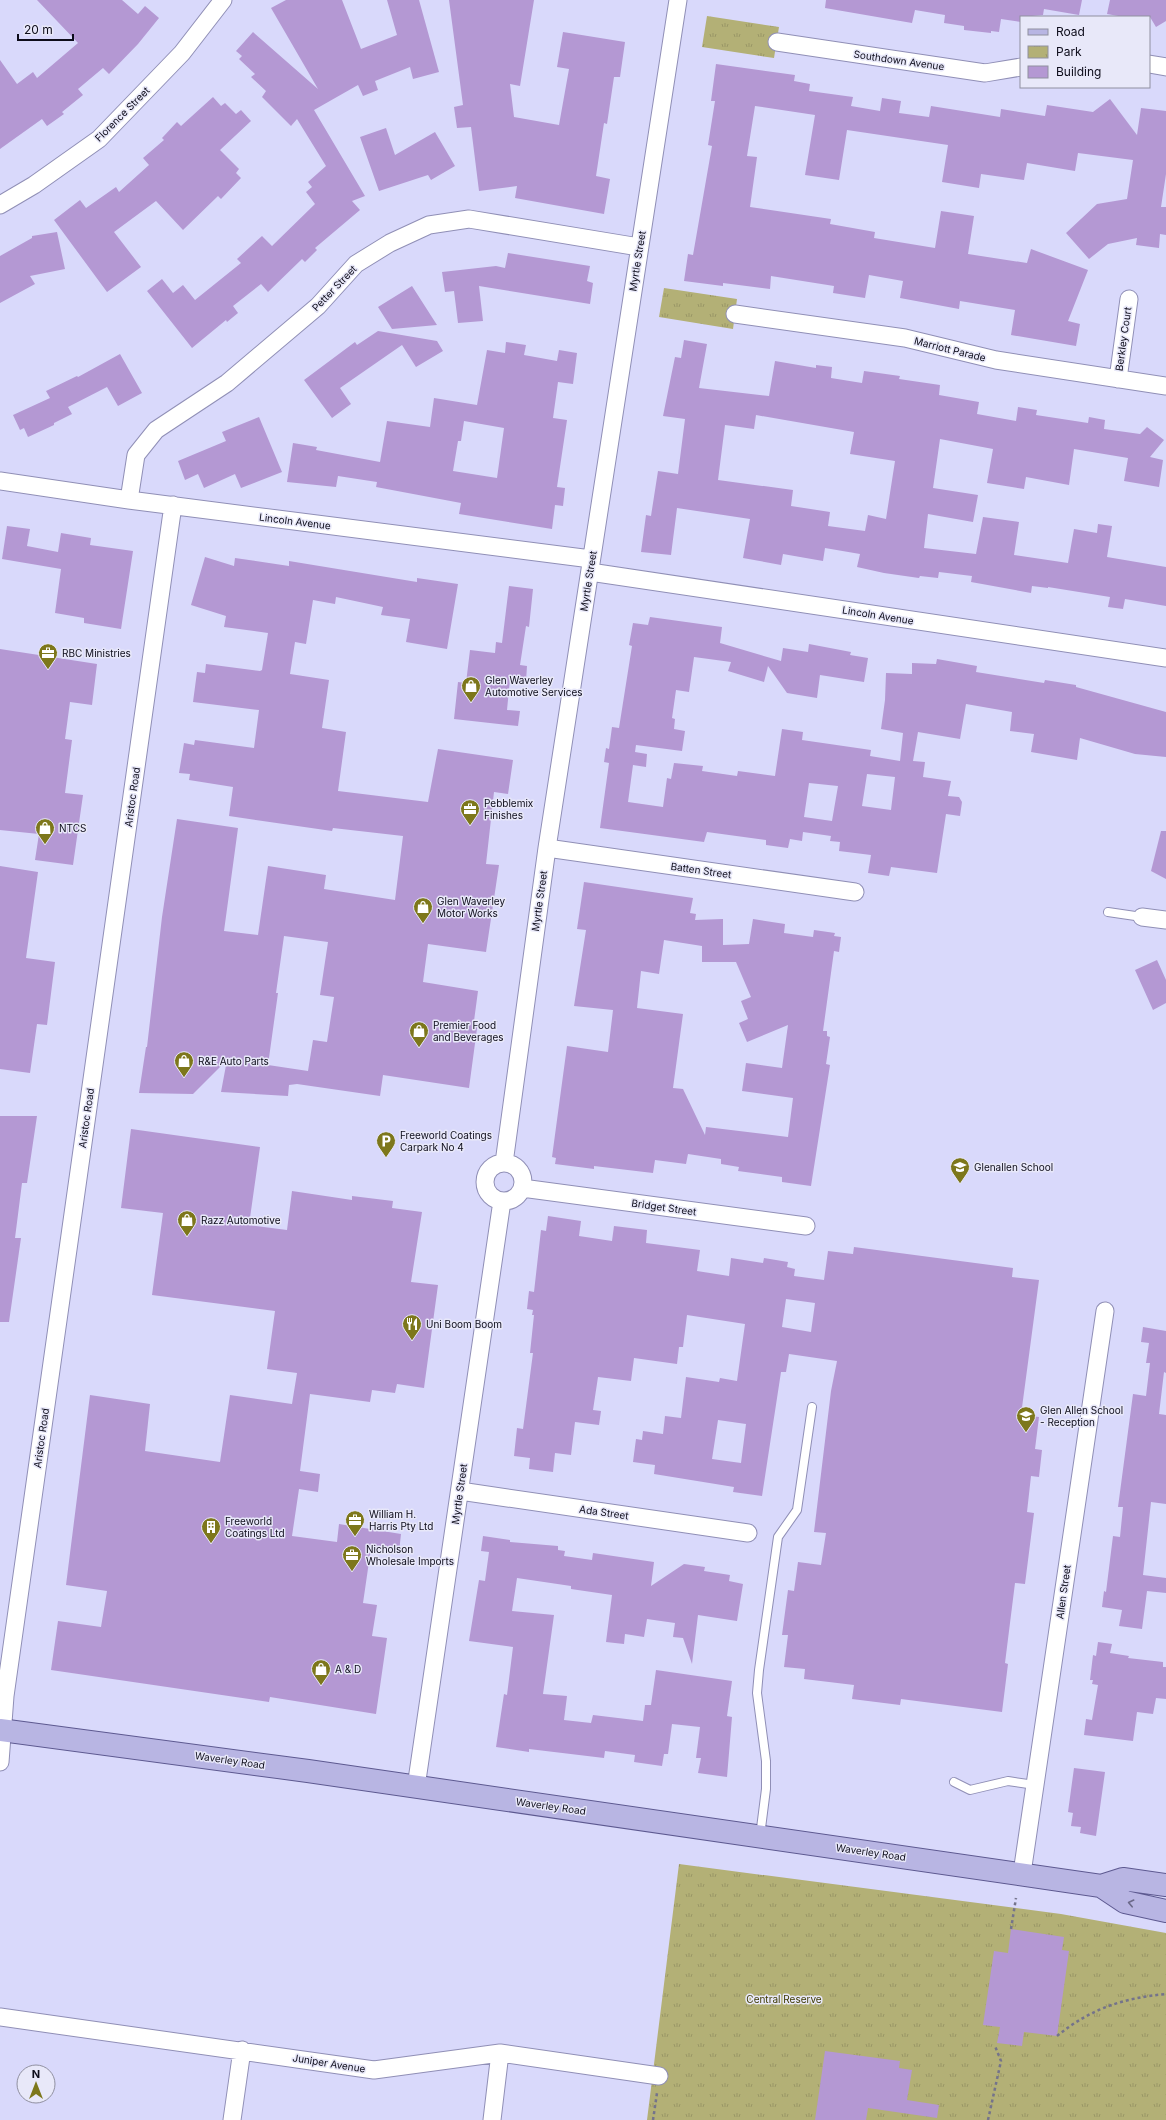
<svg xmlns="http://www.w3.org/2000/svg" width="1166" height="2120" font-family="Inter,sans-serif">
<defs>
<pattern id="park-tufts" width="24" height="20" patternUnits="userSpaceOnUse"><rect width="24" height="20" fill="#b3b076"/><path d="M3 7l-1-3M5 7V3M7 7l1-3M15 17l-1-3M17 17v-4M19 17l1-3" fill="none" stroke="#999666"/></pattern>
</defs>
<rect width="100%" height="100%" fill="#d9d9fb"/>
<path fill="url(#park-tufts)" d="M707,16l72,11 -5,31 -72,-11z
M664,288l73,11 -4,30 -74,-12z
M679,1864l382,50 105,19v187h-519z"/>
<path fill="#b498d3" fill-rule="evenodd" d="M37,0h85l16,14 7,-8 14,12 -21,26 -29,30 -6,-6 -25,21 5,6 -21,17 2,2 -17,12 -5,-7 -42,30v-89l17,24 16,-12 4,6 41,-35z
M286,0h56l19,49 36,-14 -10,-35h32l20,72 -26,7 -3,-12 -35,14 3,9 -15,6 -5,-11 -44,25 51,86 -13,5 8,9 -45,38 2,2 -12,12 -3,-3 -34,33 -7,-8 -28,22 5,7 -11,9 -1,-2 -34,28 -45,-57 15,-12 11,14 10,-8 12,15 46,-37 -4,-4 25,-23 10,10 43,-42 -9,-12 6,-5 -4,-5 18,-16 -29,-47 -6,7 -29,-29 4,-6 -15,-14 4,-3 -16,-15 3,-3 -6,-5 17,-19 65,57 -47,-81z
M449,0h85l-14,86 -10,-2 4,33 45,8 10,-56 -12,-2 6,-35 62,10 -5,35h-6l-7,47 -3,-1 -8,53 14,3 -6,35 -89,-16 2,-12 -38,5 -8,-64 -14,1 -3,-21 9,-2z
M826,0h256l-3,15 -35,-6 -1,6 -22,2v5l-20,-3 -2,13 -8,-1v2l-27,-3v-4l-20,-3 1,-8 -30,-5 -3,13 -87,-15z
M1110,0h56v21l-10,6 -6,-10h-26l-17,-3z
M716,64l79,11 -1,6 16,3 -1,7 44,6 -2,9 29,5 2,-13 19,3 -2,12 30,4 2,-11 69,11 1,-8 44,7 2,-11 46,7 17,-13 27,36 4,-27 25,3v63l-5,33h5v28l-6,-1 -1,14 -23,-3 1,-7 -29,6 -19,15 -23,-26 31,-29 30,-5 6,-39 -55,-7 -3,18 -48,-8 -3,17 -43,-6 -2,14 -37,-6 6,-37 -101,-15 -8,50 -34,-5 10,-60 -60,-9 -8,50 10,1 -7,50 81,12 -1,5 45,8 -1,6 61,10 6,-37 33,5 -6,38 59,9 4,-14 57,21 -20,51 12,3 -4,22 -65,-11 4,-25 -55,-9 -1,8 -59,-11 3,-17 -34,-6 -4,23 -32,-5 1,-7 -63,-10 -1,13 -47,-6v3l-39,-5 4,-27 5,1 19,-109 -4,-1 7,-44h-4z
M213,97l8,9 4,-3 11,11 5,-4 10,11 -31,29 19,19 -3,4 5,5 -20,21 -3,-3 -35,34 -27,-29 -42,31 27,35 -34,25 -53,-72 26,-20 6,8 30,-21 3,5 30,-27 -6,-7 21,-18 -2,-2 15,-16 4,4z
M386,128l9,27 40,-23 20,34 -24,14 -3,-5 -49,16 -19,-54z
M57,232l8,37 -35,7 5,8 -35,19v-47l32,-18v-2z
M508,253l82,13 -3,15 6,2 -3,21 -111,-18 4,35 -25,2 -4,-32 -9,1 -3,-20 54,-6 9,2z
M412,286l25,39 -45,4 -14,-22z
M378,331l59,10 6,10 -27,16 -14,-22 -62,43 11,16 -19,14 -28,-38 51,-38 2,3z
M684,340l23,4 -8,44 70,8 6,-35 41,7v-3l16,2 -1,11 31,5 2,-12 36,5 -1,3 41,6 -1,10 40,7 -2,12 39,7 2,-14 19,3 -1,5 52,8 1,-6 16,3 -1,9 36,5 7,-7 17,13 -14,17 13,3 -4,27 -35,-6 4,-23 -54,-9 -5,36 -43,-8 -2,12 -37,-6 6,-34 -53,-10 -7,49 45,7 -5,27 -45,-8 -4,34 52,6 7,-37 36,5 -5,33 54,8 6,-34 23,4 1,-9 14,2 -5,31 59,10v39l-41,-7 -2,10 -15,-2 2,-10 -62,-10v1l-16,-2 -1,7 -60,-11 1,-6 -33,-4 -1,6 -18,-2 -1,2 -35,-5 -27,-6 3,-13 -35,-6 -2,13 -40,-7 -2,11 -38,-7 7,-39 -73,-11 -6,47 -30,-3 5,-37 5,1 7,-45 20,3 7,-55 -22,-3 12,-59 6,1zM756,415l98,17 -4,22 45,7 -9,58 -18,-4 -3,16 -37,-5 2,-14 -39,-6 2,-16 -75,-10 7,-55 29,4z
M506,342l20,3 -2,10 33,6 2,-11 18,3 -4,31 -15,-2 -5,36 14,2 -10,67 8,1 -2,18 -8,-1 -3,24 -93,-15 2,-11 -85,-16 1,-5 -39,-6 -2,11 -49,-5 6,-39 24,4 -1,3 64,12 7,-41 43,6 4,-29 43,7 10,-55 18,3zM464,421l40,7 -7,50 -44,-7 5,-30h3z
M120,354l22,39 -24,13 -11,-19 -39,20 4,7 -18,9v2l-26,12 -4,-9 -4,2 -7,-15 37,-17 -4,-7 31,-15 1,1z
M259,417l23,55 -41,16 -6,-14 -31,14 -6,-14 -13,6 -7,-19 48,-20 -4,-9z
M7,526l23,3 -3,17 31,6 3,-19 30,5 -1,7 43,6 -12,78 -37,-6v-5l-29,-5 6,-44 -59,-10z
M205,557l29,9 1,-8 54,8v-5l128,21v-4l41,6 -11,65 -41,-7 4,-23 -29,-4 2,-8 -47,-10 -1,7 -22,-4 -7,44 -11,-2 -5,32 39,6 -7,48 24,4 -8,59 90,11 10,-53 75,11 -5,34 -14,-2 -8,72 13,1 -13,87 -58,-8 -5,38 55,9 -4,30h4l-9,67 -86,-13 -3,21 -83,-12 -8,1 -1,11 -67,-4 6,-32 -34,34 -54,-1 7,-46h1l15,-130 15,-98 61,9 -14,103 34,4 10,-69 58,9 -2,14 71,11 8,-64 -70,-8 -1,3 -103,-15 4,-29 -44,-7 1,-6 -11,-1 5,-30 10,2 1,-5 59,8 5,-38 -66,-8 4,-30 8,1 1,-9 54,7 2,-1 6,-37 -44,-6 2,-11 -35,-11zM284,936l44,6 -8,53 14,2 -7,45 -14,-2 -5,31 -40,-6 10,-72h-2z
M509,586l24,3 -4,38 -3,-1 -6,39 7,1 -1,15 -16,-2 -3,31 13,1 -2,15 -64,-7 4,-37 8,1 4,-33 25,3 1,-11 6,1z
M650,617l72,10 -2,16 61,18 2,-13 25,4 1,-8 42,8 -1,3 18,3 -4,24 -44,-7 -3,23 -30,-5 -19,-27 -4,16 -36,-11 3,-9 -37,-5 -5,35 -13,-2 -4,28 3,1 -1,10 11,2 -3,20 -46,-6 -1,7 12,2 -1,13 -13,-2 -5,37 35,5 4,-29 4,1 3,-16 29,3 -1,5 35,5 1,-5 37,5 7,-47 21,3 -1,8 69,10 -1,6 30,5 3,-28 -22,-4 4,-29 1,-27 26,1v-11l24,1 1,-5 40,7 -1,6 68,11 1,-3 31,5v2l90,25v45l-31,-3 -55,-16 -3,22 -46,-8 3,-18 -24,-3 2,-19 -46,-8 -6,35 -42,-7 -5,29 12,1 -2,15 28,4 -3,15 11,1 3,5 -2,14 -14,-2 -9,59 -46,-6 -2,9 -21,-3 3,-18 -32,-4 1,-9 -10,-1 1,-5 -28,-4 -1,9 -12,-2 -2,9 -22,-3v-5l-59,-8 -3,10 -104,-14 9,-65 -5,-1 2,-14 3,1 3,-22 7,1 13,-82 -3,-1 4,-22 15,2zM867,774l28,3 -4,33 -29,-4zM809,783l29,3 -6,35 -28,-4z
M0,649l97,15 -5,41 -22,-3 -5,37 7,1 -7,53 18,2 -10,70 -38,-5 4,-26 -39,-4z
M1161,831h5v48l-15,-8z
M0,866l38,6 -12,86 29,4 -8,63 -10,-1 -7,49 -30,-4z
M584,882l109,16 -3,15 6,1 -1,6 28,-1v26l26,-1 4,-25 32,5 -1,9 29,4 1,-7 21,3 -1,3 7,1 -2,15 -5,-1 -11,80h4v5l3,1 -4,27 4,1 -19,121 -29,-4v-5l-44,-6 1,-4 -18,-3v-5l-33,-5 -2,10 -31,-4 -2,13 -59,-7v3l-39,-5 1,-6 -4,-1 15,-111 41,6 5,-42 -39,-4 12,-76 -9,-1zM664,940l38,6v16h34l15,35 -10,4 7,18 -9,4 8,19 41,-17 -6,43 -36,-5 -4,28 51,7 -5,39 -82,-10 -1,8 -22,-46 -10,-1 10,-74 -46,-6 4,-37 18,3z
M1157,960l9,20v23l-13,7 -18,-40z
M0,1116h37l-10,67h-5l-7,55h6l-12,84h-9z
M131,1129l129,18 -11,78 38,5 5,-39 60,9v-4l41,5 -1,7 30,4 -11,70 27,3 -14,103 -27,-4 -2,9 -23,-3 -2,12 -60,-8 -10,77 20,3 -2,18 -19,-3 -7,47 45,6 2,-18 62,10 -2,18 -28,-4 -8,55 14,2 -5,31 15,2 -11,76 -106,-17 -1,5 -218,-32 7,-49 43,6 6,-36 -41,-6 24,-190 60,9 -5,47 75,11 10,-67 62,9 5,-31 -30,-4 8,-58 -123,-16 11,-82 -42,-5z
M548,1216l33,5 -2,15 33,5 2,-15 33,4 -1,13 54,7 -3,21 32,5 2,-18 32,5 1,-5 24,4 -1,5 8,2 -1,7 30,4 4,-29 25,3 1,-7 159,21 -1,9 27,3 -18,135 18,2 -4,32 7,1 -3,27 -8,-1 -4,36 7,1 -9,71 -10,-1 -10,80 3,1 -6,48 -101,-13 -1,6 -48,-6 2,-14 -50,-6 1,-10 -21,-2 4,-32h-6l6,-45 6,1 4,-29 23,3 5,-32 -12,-1 17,-141 6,-30 -48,-7 -3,18h-5l-19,124 -29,-4 1,-5 -80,-13 1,-9 -22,-3 3,-23 6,1 1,-9 20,3 2,-18 16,2 5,-41 33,5 1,-4 17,3 8,-57 -58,-9 -4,32h-4l-2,17 -43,-6 -3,23 -33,-4 -5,33 8,1 -2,14 -24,-3 -4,33 -16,-2 -2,19 -24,-3 1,-11 -16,-2 3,-28 6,1 10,-76h-3l4,-38h-2l1,-5 -6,-1 2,-18 5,1 7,-62 5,1zM786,1299l29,4 -4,29 -29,-5zM718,1420l28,4 -5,39 -29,-4z
M1143,1327l23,4v42l-2,-1 -5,42 7,1v89l-15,-2 -8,73 23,3v15l-19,-2 -5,38 -23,-3 3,-16 -20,-3 2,-16 2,1 7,-56 7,1 3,-30h-5l15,-113 13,2 4,-33h-4l3,-20 -8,-1z
M483,1536l27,4v2l48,4v4l7,1 -1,5 28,4 1,-7 61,9 -3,24 33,-22 21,3 -1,4 26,4 -1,6 14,3 -6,37 -39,-6 -6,49 -9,-26 -10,-1 2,-14 -28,-4 -3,18 -19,-3 -1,10 -18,-2 6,-47 -41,-6v-3l-54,-8 -5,33 42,4 -11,79 24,2 -3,24 27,3 2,-8 50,6 2,-16h6l5,-35 76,11 -5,35 5,1 -5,60 -29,-4 3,-15h-5l4,-31 -28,-3 -4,30h-4l-2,12 -28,-4 1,-7 -30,-4 -1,7 -75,-9v3l-33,-5 8,-53 3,1 6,-48 -44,-6 10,-61 6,1 4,-29 -8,-1z
M1098,1642l14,2 -2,9 19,3 -1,2 35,4v5h3v32l-10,-1 -3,16 -16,-2 -4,29 -49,-6 2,-16 6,1 6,-35 -6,-1 1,-4h-3l3,-25 3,1z
M1074,1768l31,4 -9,64 -16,-3 1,-6 -10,-1 2,-13 -5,-1z
M1011,1929l53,8 -2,13 7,1 -12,85 -33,-4 -2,14 -25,-3 3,-16 -17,-2 11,-74 14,2z
M825,2051l75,10 -1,7 13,2 -5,30 32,5 -2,13 -69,-10 -2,12h-51z"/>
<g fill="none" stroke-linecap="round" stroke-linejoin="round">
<defs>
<path id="service" d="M1108,912l34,5
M954,1782l16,8 38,-9 27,4
M760,1836l6,-47v-28l-9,-68 2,-23 19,-133 19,-27 15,-103"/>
<path id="minor" d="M777,42l208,31 36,-6
M1149,64l17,3
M0,205l34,-20 65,-46 83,-86 41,-53
M735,314l170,24 91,22 170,26
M1118,379l11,-80
M0,481l129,19 462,59
M129,500l7,-45 20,-25 71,-47 91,-77 38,-42 34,-21 39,-18 40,-6 170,28
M590,572l576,86
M547,848l308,44
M1142,917l24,3
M504,1163l43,-315 131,-848
M485 1182a19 19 0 1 1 38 0a19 19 0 1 1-38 0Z
M522,1188l284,38
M460,1491l288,42
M0,1762l5,-66 168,-1191
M416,1787l86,-586
M1022,1873l83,-562
M0,2017l374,53 126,-17 159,23
M232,2120l10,-70
M492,2120l8,-67"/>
<path id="primary" d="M0,1730l308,41 793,115 22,-7 43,6
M1101,1886l24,16 41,9"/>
</defs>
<use href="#service" stroke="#908fb6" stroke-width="10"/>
<use href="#minor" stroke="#908fb6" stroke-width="19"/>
<use href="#primary" stroke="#5d5990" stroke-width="24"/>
<path stroke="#74738b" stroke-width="2.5" stroke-dasharray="3 3" stroke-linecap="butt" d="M1011,1929l5,-31
M1057,2036c33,-27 66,-38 109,-42
M653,2120l4,-27
M988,2120l13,-59 -6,-15"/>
<use href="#service" stroke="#fff" stroke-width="8"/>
<use href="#minor" stroke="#fff" stroke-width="17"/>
<use href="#primary" stroke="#b8b5e3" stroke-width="22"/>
</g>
<defs><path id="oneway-chevron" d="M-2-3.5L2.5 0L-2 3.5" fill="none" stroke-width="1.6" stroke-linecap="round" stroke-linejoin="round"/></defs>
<use stroke="#6b6989" href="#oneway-chevron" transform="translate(1131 1903) rotate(-167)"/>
<defs>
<symbol id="office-pin" viewBox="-11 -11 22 30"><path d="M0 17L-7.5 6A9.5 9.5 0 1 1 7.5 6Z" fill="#7d771b" stroke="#e8e8f9"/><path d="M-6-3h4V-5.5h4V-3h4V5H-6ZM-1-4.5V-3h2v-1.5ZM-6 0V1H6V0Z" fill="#fff"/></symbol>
<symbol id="shop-pin" viewBox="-11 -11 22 30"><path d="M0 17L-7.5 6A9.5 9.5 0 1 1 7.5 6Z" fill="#7d771b" stroke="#e8e8f9"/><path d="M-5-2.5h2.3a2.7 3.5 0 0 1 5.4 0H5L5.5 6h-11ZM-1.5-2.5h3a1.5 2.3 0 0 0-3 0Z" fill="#fff"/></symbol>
<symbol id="parking-pin" viewBox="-11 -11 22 30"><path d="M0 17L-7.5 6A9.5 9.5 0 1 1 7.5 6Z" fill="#7d771b" stroke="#e8e8f9"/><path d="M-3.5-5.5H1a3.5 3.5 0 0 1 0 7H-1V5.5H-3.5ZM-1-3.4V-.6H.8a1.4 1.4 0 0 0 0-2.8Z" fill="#fff"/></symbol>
<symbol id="school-pin" viewBox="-11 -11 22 30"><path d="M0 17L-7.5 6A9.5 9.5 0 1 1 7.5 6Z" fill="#7d771b" stroke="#e8e8f9"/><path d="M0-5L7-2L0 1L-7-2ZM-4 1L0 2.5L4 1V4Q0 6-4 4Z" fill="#fff"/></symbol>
<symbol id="restaurant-pin" viewBox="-11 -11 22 30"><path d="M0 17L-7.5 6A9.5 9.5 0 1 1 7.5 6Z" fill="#7d771b" stroke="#e8e8f9"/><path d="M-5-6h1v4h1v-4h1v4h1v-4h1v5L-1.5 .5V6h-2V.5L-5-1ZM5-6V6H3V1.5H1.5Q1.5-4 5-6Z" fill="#fff"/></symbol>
<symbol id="building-pin" viewBox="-11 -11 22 30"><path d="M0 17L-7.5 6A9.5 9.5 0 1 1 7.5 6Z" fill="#7d771b" stroke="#e8e8f9"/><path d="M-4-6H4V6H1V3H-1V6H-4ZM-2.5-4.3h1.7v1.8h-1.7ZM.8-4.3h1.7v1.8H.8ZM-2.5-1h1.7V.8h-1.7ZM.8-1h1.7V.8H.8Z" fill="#fff"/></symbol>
</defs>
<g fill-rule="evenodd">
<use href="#office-pin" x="37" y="642" width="22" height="30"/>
<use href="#shop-pin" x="460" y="675" width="22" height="30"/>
<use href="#office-pin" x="459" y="798" width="22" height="30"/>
<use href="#shop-pin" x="34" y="817" width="22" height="30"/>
<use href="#shop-pin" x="412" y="896" width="22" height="30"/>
<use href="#shop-pin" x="408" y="1020" width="22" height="30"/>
<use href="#shop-pin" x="173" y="1050" width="22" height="30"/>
<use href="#parking-pin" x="375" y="1130" width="22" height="30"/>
<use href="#school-pin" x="949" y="1156" width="22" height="30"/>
<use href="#shop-pin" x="176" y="1209" width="22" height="30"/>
<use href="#restaurant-pin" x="401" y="1313" width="22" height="30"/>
<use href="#school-pin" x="1015" y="1405" width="22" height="30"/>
<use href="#office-pin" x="344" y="1509" width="22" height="30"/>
<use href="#building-pin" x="200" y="1516" width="22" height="30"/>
<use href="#office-pin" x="341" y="1544" width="22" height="30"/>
<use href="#shop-pin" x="310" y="1658" width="22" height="30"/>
</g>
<g text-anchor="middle" stroke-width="3" stroke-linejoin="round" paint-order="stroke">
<g font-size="10" fill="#0d0c1a" stroke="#e8e8f9">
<text transform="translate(899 60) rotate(8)" y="4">Southdown Avenue</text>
<text transform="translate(122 114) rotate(-45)" y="4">Florence Street</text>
<text transform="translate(637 261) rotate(-81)" y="4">Myrtle Street</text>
<text transform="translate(334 288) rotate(-46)" y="4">Petter Street</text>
<text transform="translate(1123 339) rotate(-82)" y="4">Berkley Court</text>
<text transform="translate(950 349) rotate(14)" y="4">Marriott Parade</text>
<text transform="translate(295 521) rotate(7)" y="4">Lincoln Avenue</text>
<text transform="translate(588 581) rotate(-81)" y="4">Myrtle Street</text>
<text transform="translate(878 615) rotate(9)" y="4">Lincoln Avenue</text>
<text transform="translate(132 797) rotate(-82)" y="4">Aristoc Road</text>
<text transform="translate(701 870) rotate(8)" y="4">Batten Street</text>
<text transform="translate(539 901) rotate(-82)" y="4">Myrtle Street</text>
<text transform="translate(86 1118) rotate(-82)" y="4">Aristoc Road</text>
<text transform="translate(664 1207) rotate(8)" y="4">Bridget Street</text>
<text transform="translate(41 1438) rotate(-82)" y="4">Aristoc Road</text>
<text transform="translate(459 1494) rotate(-82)" y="4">Myrtle Street</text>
<text transform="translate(604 1512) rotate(8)" y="4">Ada Street</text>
<text transform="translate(1063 1592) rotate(-82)" y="4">Allen Street</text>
<text transform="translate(230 1760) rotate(8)" y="4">Waverley Road</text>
<text transform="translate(551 1806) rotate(8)" y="4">Waverley Road</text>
<text transform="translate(871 1852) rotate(8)" y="4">Waverley Road</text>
<text transform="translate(329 2063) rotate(9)" y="4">Juniper Avenue</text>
</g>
<g font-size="10" fill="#0d0c1a" stroke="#e8e8f9" text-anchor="start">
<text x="62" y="657">RBC Ministries</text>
<text x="485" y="684">Glen Waverley<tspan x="485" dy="12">Automotive Services</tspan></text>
<text x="484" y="807">Pebblemix<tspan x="484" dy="12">Finishes</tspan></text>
<text x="59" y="832">NTCS</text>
<text x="437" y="905">Glen Waverley<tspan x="437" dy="12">Motor Works</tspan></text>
<text x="433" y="1029">Premier Food<tspan x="433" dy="12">and Beverages</tspan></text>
<text x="198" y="1065">R&amp;E Auto Parts</text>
<text x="400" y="1139">Freeworld Coatings<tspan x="400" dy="12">Carpark No 4</tspan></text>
<text x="974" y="1171">Glenallen School</text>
<text x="201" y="1224">Razz Automotive</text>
<text x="426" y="1328">Uni Boom Boom</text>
<text x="1040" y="1414">Glen Allen School<tspan x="1040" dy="12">- Reception</tspan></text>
<text x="369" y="1518">William H.<tspan x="369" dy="12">Harris Pty Ltd</tspan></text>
<text x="225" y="1525">Freeworld<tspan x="225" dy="12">Coatings Ltd</tspan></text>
<text x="366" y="1553">Nicholson<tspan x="366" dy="12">Wholesale Imports</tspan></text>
<text x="335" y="1673">A &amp; D</text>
</g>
<g font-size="10" fill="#3d3900" stroke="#e8e8f9">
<text x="784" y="2003">Central Reserve</text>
</g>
</g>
<rect x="1020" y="16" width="130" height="72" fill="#e8e8f9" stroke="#9090a0"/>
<rect x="1028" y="29" width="20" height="6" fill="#b8b5e3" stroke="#9090a0"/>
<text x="1056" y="36" font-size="12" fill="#0d0c1a">Road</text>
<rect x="1028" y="46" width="20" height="12" fill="url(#park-tufts)" stroke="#9090a0"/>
<text x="1056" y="56" font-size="12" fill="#0d0c1a">Park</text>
<rect x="1028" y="66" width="20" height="12" fill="#b498d3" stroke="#9090a0"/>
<text x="1056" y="76" font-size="12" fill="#0d0c1a">Building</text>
<g transform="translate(36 2084)"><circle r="19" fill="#e8e8f9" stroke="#9090a0"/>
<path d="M0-3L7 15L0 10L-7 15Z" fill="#7d771b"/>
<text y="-6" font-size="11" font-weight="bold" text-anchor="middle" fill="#0d0c1a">N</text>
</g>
<path d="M18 34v6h55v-6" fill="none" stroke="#0d0c1a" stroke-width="2"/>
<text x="24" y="34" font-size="12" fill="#0d0c1a" stroke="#e8e8f9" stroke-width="3" paint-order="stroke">20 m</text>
</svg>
